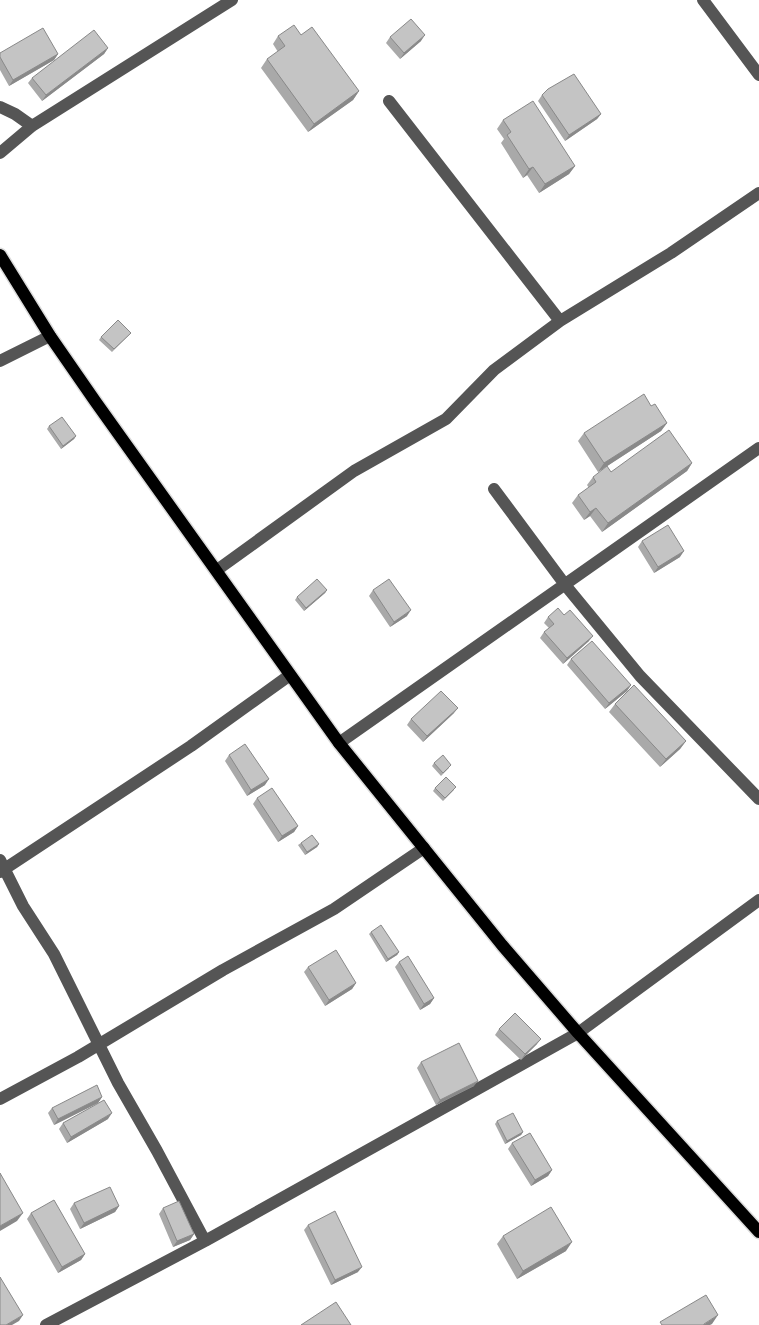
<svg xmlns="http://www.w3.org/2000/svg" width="759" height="1325" font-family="Quicksand,sans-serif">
<rect width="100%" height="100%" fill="#fff"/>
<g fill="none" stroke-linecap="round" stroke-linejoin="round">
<defs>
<path id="major" d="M0,255l50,81 45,65 244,342 163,202 76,88 181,199"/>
</defs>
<use href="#major" stroke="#dbdbdb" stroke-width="15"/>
<path stroke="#555" stroke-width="12" d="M703,0l56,75
M389,101l171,220
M0,107l15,7 17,12
M0,153l32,-27 200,-126
M0,361l50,-25
M494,489l72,97 74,90 119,123
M217,570l137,-99 92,-52 48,-49 66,-49 111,-68 88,-60
M339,743l420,-295
M0,860l23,46 31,48 64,129 39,68 48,90
M0,872l191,-126 99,-71
M0,1099l78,-42 145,-87 111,-61 90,-61
M46,1325l159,-84 373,-208 181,-133"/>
<use href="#major" stroke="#000" stroke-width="12"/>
</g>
<path fill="#a9a9a9" d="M301,35l58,56 -6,9 -45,32 -47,-64 6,-9 11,-7 -5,-8 5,-8z
M390,37l31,4 -21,18 -14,-16z
M108,48l-4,6 -62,47 -14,-18 4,-5z
M0,53l58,1 -4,6 -45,26 -9,-16z
M542,95l59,19 -4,5 -32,22 -27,-40z
M503,120l72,46 -6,8 -30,19 -12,-18 -4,3 -22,-35 3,-4 -7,-10z
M131,333l-19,19 -13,-12 2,-3z
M651,406l16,17 -6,8 -63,41 -20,-31 6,-8z
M49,426l27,10 -2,3 -13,10 -14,-20z
M692,463l-5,8 -85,61 -12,-16 -6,4 -12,-17 6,-8 11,-7 -2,-3 6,-8 18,-5z
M642,541l38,16 -26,16 -16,-26z
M327,590l-2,3 -21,18 -9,-11 2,-3z
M373,590l34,26 -17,11 -21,-31z
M548,617l41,24 -26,23 -23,-26 4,-6 5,-4 -5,-5z
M571,659l60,26 -4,6 -22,18 -38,-44z
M615,704l71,37 -6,8 -20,18 -51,-55z
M454,713l-31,29 -16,-17 4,-6z
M229,755l36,30 -18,11 -22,-35z
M434,763l15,5 -8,8 -9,-10z
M435,788l19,2 -11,11 -10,-10z
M257,798l41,28 -4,6 -16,10 -25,-38z
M301,843l18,1 -2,3 -12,8 -7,-10z
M371,932l28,20 -2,3 -11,7 -17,-28z
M399,962l35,36 -4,6 -10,6 -25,-43z
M308,967l48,16 -4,6 -27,17 -21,-34z
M499,1029l38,15 -16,16 -26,-25z
M421,1062l53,24 -38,19 -19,-37z
M102,1097l-4,6 -44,22 -6,-12 4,-5z
M108,1119l-41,24 -8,-14 4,-6z
M497,1121l26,11 -2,3 -16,9 -10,-20z
M512,1143l40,27 -4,6 -17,10 -23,-37z
M74,1203l45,3 -4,6 -35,17 -10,-20z
M163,1208l31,26 -4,6 -17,7 -14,-33z
M31,1213l54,41 -4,6 -23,13 -31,-54z
M308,1225l50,47 -27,13 -27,-55z
M503,1236l63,15 -49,28 -20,-35z"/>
<path fill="#898989" d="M425,35l-4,6 -21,18 4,-6z
M108,48l-4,6 -62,47 4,-6z
M58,54l-4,6 -45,26 4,-6z
M359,91l-6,9 -45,32 6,-8z
M601,114l-4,5 -32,22 4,-6z
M575,166l-6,8 -30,19 6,-9z
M533,167l-6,8 -4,3 6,-9z
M667,423l-6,8 -63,41 6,-9z
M76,436l-2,3 -13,10 2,-3z
M692,463l-5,8 -85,61 6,-9z
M596,508l-6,8 -6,4 6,-8z
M684,551l-4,6 -26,16 4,-6z
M327,590l-2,3 -21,18 2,-3z
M411,610l-4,6 -17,11 4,-5z
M593,636l-4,5 -26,23 4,-6z
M631,685l-4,6 -22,18 4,-6z
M458,708l-4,5 -31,29 4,-6z
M686,741l-6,8 -20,18 6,-8z
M269,779l-4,6 -18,11 4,-6z
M298,826l-4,6 -16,10 4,-6z
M319,844l-2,3 -12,8 2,-3z
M399,952l-2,3 -11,7 2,-3z
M356,983l-4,6 -27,17 4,-6z
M434,998l-4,6 -10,6 4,-6z
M541,1039l-4,5 -16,16 4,-6z
M478,1081l-4,5 -38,19 4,-5z
M102,1097l-4,6 -44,22 4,-6z
M112,1113l-4,6 -41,24 4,-6z
M523,1132l-2,3 -16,9 2,-3z
M552,1170l-4,6 -17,10 4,-6z
M119,1206l-4,6 -35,17 4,-6z
M23,1213l-6,8 -17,10v-5z
M194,1234l-4,6 -17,7 4,-6z
M572,1242l-6,9 -49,28 6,-8z
M85,1254l-4,6 -23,13 4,-6z
M362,1267l-4,5 -27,13 4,-5z
M23,1315l-4,6 -7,4h-6z
M718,1315l-6,9 -2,1h-7z"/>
<path fill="#c4c4c4" stroke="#898989" d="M411,19l14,16 -21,18 -14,-16z
M294,25l7,10 11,-8 47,64 -45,33 -47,-65 18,-13 -7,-10z
M43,28l15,26 -45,26 -13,-23v-4z
M94,30l14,18 -62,47 -14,-17z
M574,74l27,40 -32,21 -27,-40 6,-6z
M533,101l42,65 -30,18 -12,-17 -4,2 -22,-34 4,-3 -8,-12z
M118,320l13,13 -17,16 -13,-12z
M644,394l7,12 4,-2 12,19 -63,40 -20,-30z
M62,417l14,19 -13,10 -14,-20z
M669,430l23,33 -84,60 -12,-15 -6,4 -12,-17 18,-13 -3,-5 14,-11 4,6z
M668,525l16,26 -26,16 -16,-26z
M317,579l10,11 -21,18 -9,-11z
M389,579l22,31 -17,12 -21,-32z
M558,608l6,7 6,-5 23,26 -26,22 -23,-26 10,-8 -6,-7z
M592,641l39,44 -22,18 -38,-44z
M634,685l52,56 -20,18 -51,-55z
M441,691l17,17 -31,28 -16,-17z
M245,744l24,35 -18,11 -22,-35z
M443,755l8,10 -8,8 -9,-10z
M446,777l10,10 -11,11 -10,-10z
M272,788l26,38 -16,10 -25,-38z
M312,835l7,9 -12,8 -6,-9z
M381,925l18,27 -11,7 -17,-27z
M336,950l20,33 -27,17 -21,-33z
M408,956l26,42 -10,6 -25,-42z
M515,1013l26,26 -16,15 -26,-25z
M459,1043l19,38 -38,19 -19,-38z
M97,1085l5,12 -44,22 -6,-11z
M104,1100l8,13 -41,24 -8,-14z
M513,1113l10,19 -16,9 -10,-20z
M530,1133l22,37 -17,10 -23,-37z
M0,1173l23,40 -23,13z
M110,1187l9,19 -35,17 -10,-20z
M54,1200l31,54 -23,13 -31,-54z
M179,1201l15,33 -17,7 -14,-33z
M551,1207l21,35 -49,29 -20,-35z
M335,1211l27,56 -27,13 -27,-55z
M0,1277l23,38 -17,10h-6z
M706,1295l12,20 -14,9v1h-42l-2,-3z
M336,1302l15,23h-50z"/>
</svg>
